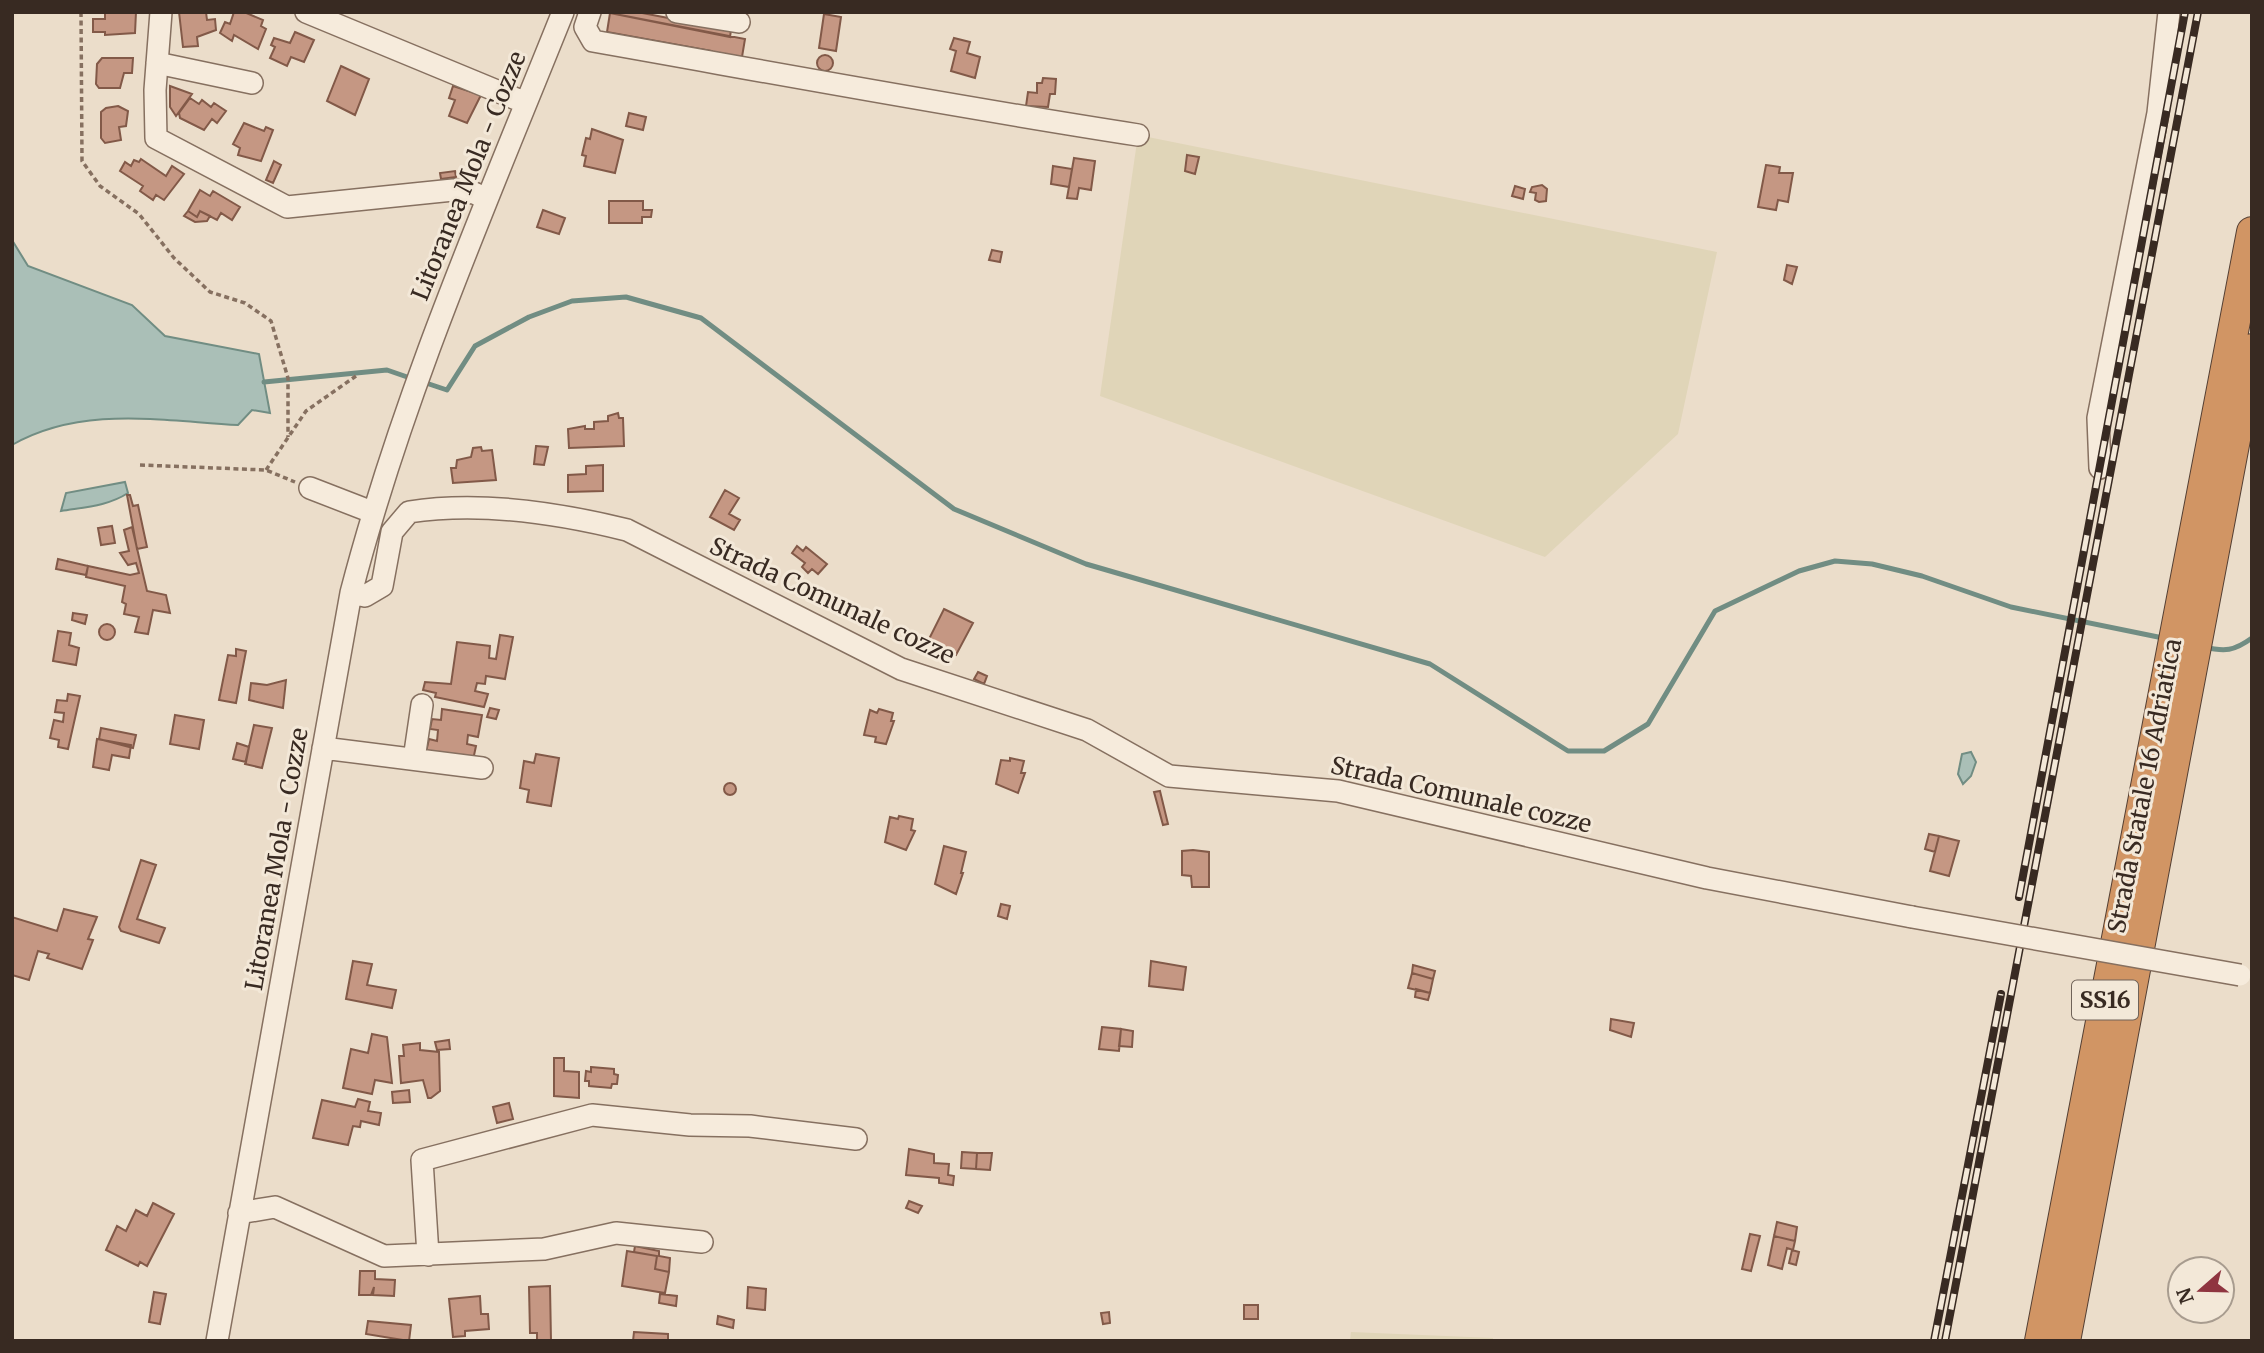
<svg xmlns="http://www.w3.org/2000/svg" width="2264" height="1353" font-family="Merriweather,serif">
<rect width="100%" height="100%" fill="#ebddca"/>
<path fill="#e0d5b8" d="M1138,135l579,117 -39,182 -133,123 -445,-161z
M1351,1332l142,6v3h-143z"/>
<path fill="#aabfb7" stroke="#718d83" stroke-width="2" d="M12,240l16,26 104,39 33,31 94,18 11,59 -18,-3 -14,15c-76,-4 -156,-20 -226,20z
M125,482l3,11c-20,13 -43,14 -67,18l5,-18z
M1971,752l5,10 -5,14 -8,8 -5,-10 4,-20z"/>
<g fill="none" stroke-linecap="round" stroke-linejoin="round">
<path stroke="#718d83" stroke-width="5" d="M264,382l123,-12 26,9
M423,382l24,8 28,-44 54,-29 43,-16 54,-4 75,21 253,191 132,55 344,100 138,87h36l44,-27 67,-113 84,-40 36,-10 37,3 50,12 89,31 152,31
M2204,647c21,5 30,4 48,-9"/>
</g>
<path fill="#c59783" stroke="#825948" stroke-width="2" d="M105,12h31l-1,21 -30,2v-3h-12v-13h12z
M179,12h27l1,8 8,-1 1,11 -19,7 1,9 -15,1z
M234,12h10l19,8 -2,6 5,3 -8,20 -24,-14 -2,6 -12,-8 5,-11 5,2z
M637,12l94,18 -1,7 -120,-24z
M610,13l135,26 -3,18 -30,-3v-3l-105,-19z
M824,14l17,3 -5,34 -17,-3z
M295,32l19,8 -10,22 -13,-5 -4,9 -17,-8 5,-11 -4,-2 3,-7 16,5z
M954,38l16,4 -3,11 13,4 -5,21 -24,-7 5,-20 -6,-2z
M817 63a8 8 0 1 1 16 0a8 8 0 1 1-16 0Z
M102,58h31l-1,15h-8l-4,15h-21l-3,-4 1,-20z
M341,66l28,13 -14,36 -28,-14z
M1043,78l13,1 -1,15h-5l-2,13 -22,-1 2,-14 9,1v-10h5z
M170,86l22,8 -16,22 -6,-9z
M453,86l28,9 -14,28 -18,-7 6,-16 -6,-2z
M190,98l9,6 3,-4 9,7 3,-4 12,8 -9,12 -5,-4 -8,11 -24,-12 -1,-5z
M118,106l10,5 -2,15 -7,1 2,13 -16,3 -4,-5v-26l5,-4z
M629,113l17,4 -3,13 -17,-4z
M244,123l20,8 2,-4 7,3 -12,31 -23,-6 2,-7 -7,-4z
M592,129l31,11 -8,33 -31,-7 2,-10 -4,-1 4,-17 4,1z
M1187,155l12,2 -4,17 -10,-3z
M1074,158l21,3 -4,29 -12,-2 -2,11 -10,-1z
M141,159l25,17 6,-10 12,8 -20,26 -8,-5 -3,5 -13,-9 3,-5 -23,-15 5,-9 6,4 3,-6 5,2z
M274,161l7,4 -8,18 -7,-3z
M1766,165l14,2 -1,6h14l-5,29 -10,-2 -2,10 -18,-3z
M1053,166l19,3 -3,18 -18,-3z
M455,171l1,6 -15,2 -1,-6z
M1542,185l5,4 -1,12 -7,1 -4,-2 1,-7 -6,-1 2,-5z
M1515,186l10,3 -2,10 -11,-3z
M200,190l10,6 3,-5 27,16 -8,13 -11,-7 -4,7 -17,-9 -3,6 -9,-6z
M609,201h34v9h9l-1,7h-9v6h-33z
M543,210l22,8 -6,16 -22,-7z
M188,211l9,6 3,-6 10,5 -3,5 -12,1 -11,-6z
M992,250l10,2 -2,10 -11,-2z
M1787,265l10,2 -5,17 -8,-4z
M618,413l1,5h4l1,28 -55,2 -1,-19 17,-3v3h9v-7l14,-1v-5z
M536,446l12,1 -4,18 -10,-1z
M481,447l1,4 10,-1 4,30 -43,3 -2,-15h5l1,-8 14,-3 2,-9z
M603,465v26l-35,1v-17l18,-1v-8z
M725,490l14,8 -10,16 11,6 -6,10 -24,-13z
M127,495h3l3,11 5,-1 9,42 -10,2z
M112,526l3,17 -14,2 -3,-17z
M132,527l15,64 19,4 4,18 -17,-3 -5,24 -13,-2 4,-15 -15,-3 2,-10 -4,-2 3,-16 -39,-9 2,-11 42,9 9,-2 -3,-10 -8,2 -8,-12 9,-2 -5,-21z
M797,546l6,5 3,-4 21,17 -9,10 -6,-5 -4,4 -6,-6 3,-4 -13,-10z
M58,559l30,7 -2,9 -30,-6z
M944,609l29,14 -17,32 -28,-14z
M73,613l14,2 -2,9 -13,-4z
M99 632a8 8 0 1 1 16 0a8 8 0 1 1-16 0Z
M58,631l13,2 -2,12 10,3 -3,17 -23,-4z
M500,635l13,2 -8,42 -19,-3 -1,8 -8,-1 -2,8 13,3 -4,13 -49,-10 1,-4 -13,-3 2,-8 26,2 6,-42 33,4 -1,12 7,1z
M236,649l10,2 -10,52 -17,-3 9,-45 8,1z
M978,672l9,4 -3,8 -10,-5z
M286,680l-3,28 -34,-8 2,-17 16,2z
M68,694l12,2 -12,53 -10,-2 1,-7 -9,-2 4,-18 9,2 1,-9 -9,-1 2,-12 10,1z
M490,708l9,2 -3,9 -9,-2z
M442,709l40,6 -4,22 -10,-2 -1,9 9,2 -3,14 -47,-8 3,-13 8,2 1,-11 -8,-1 2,-10 9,1z
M879,709l14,4 -2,8h3l-8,23 -11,-2 1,-5 -12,-2 6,-25 7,3z
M175,715l29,5 -5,29 -29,-5z
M254,725l18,3 -10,40 -17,-4z
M101,728l35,7 -3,13 -34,-9z
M97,739l34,6 -2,13 -17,-3 -3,15 -16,-3z
M237,743l12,4 -3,15 -13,-3z
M536,754l23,4 -8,48 -24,-4 2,-12 -9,-2 4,-27 10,2z
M1010,758l14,3 -3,12h4l-7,20 -22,-9 5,-24 9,1z
M724 789a6 6 0 1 1 12 0a6 6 0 1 1-12 0Z
M1160,791l8,33 -5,1 -9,-33z
M899,816l14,3 -2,11 4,1 -9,19 -21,-8 5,-25 8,2z
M1929,834l10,2 -4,16 -10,-3z
M1939,836l20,5 -10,35 -19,-5z
M944,846l22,6 -5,21h2l-7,21 -21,-10z
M1193,850l16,2v35h-17l-1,-11 -9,-1v-24z
M141,860l15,5 -19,54 28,9 -6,15 -38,-12 -2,-4z
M1001,904l9,2 -3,13 -9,-3z
M64,909l33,8 -9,22 5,1 -11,29 -35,-11 2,-4 -11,-3 -9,29 -17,-5v-58l45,14z
M353,961l19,3 -5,21 29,5 -4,18 -46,-9z
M1151,961l35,6 -3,23 -34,-4z
M1413,965l22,6 -2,8 -21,-6z
M1412,973l21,6 -3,14 -22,-5z
M1416,989l14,4 -2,7 -13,-3z
M1611,1019l23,4 -3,14 -21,-7z
M1102,1027l19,2 -2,22 -20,-2z
M1121,1029l12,2 -1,16 -13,-1z
M372,1034l15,3 5,46 -17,-3 -3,14 -29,-6 8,-39 17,4z
M449,1040l1,9 -13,1 -2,-8z
M420,1043v7l19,2 1,39 -9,7h-3l-5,-18 -22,3 -2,-27h5l-1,-11z
M554,1058h10v13l15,1v26l-25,-2z
M591,1067l23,2v5l4,1 -1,9h-5l-1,4 -22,-2v-5h-4l1,-10 5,1z
M409,1090l1,12 -17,1 -1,-11z
M358,1099l12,3 -2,9 13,2 -2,12 -18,-4 -1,6 -7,-1 -5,19 -35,-7 9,-38 33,7z
M509,1103l4,16 -16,4 -4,-16z
M909,1149l25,5v9l15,1 -1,11 6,1 -1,9 -14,-2v-5l-33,-3z
M962,1152l15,1 -1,16 -15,-1z
M977,1153h15l-2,17 -14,-1z
M909,1201l13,5 -4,7 -12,-5z
M153,1203l21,11 -27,52 -7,-4 -2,4 -32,-16 11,-24 9,5 10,-21 11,6z
M1777,1222l20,5 -2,14 -21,-5z
M1750,1234l10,2 -9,35 -9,-2z
M1774,1236l21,5 -2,9 -6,-2 -5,21 -14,-4z
M635,1246l24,5v5l11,2 -1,14 -14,-3 2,-13 -23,-4z
M1792,1250l7,2 -3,13 -7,-2z
M627,1251l30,5 -2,13 14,3 -4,21 -43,-7z
M360,1271h15v8l20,1 -1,16 -21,-1 1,-8 -3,8h-12z
M550,1286l1,55h-14v-8h-7l-1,-46z
M748,1287l18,2 -1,21 -18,-2z
M154,1292l12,2 -6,30 -11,-2z
M660,1294l17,2 -1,10 -17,-3z
M480,1296l1,18h7l1,15 -24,2v5l-12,1 -4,-38z
M1244,1305h14v14h-14z
M1109,1312l1,11 -7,1 -2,-11z
M718,1316l16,4 -1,8 -16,-4z
M368,1321l43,4 -2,16 -43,-7z
M634,1332l34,2v7h-35z"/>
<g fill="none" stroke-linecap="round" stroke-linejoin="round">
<defs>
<path id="minor" d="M161,12l-6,78 1,48 131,69 166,-17 21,3 13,6
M306,12l220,91
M590,12l-5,15 8,14c181,32 363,66 545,94
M677,12l62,10
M157,63l95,20
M2100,468l-2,-50 60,-305 11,-101
M310,488l62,24
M351,593l14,3 17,-10 10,-54 17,-20c70,-11 150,1 218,18l274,139 186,61 82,46 169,15 369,87 205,39
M323,748l159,20
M414,759l8,-54
M239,1213l36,-6 109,49 160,-7 72,-16 86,9
M428,1255l-6,-95 170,-45 98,10 60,1 106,13
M217,1341l134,-748c52,-200 135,-389 212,-581"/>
<path id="highway" d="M2040,1341l212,-1109
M2065,1341l187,-992"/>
</defs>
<use href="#minor" stroke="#867060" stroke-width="24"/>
<use href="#highway" stroke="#543f33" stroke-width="32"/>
<path stroke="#867060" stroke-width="3.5" stroke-dasharray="5 3.5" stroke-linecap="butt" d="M81,12l1,149 18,25 39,28 35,44 36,34 35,11 26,18 17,57v59
M140,465l126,5 29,12
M266,470l40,-59 50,-35"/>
<use href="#minor" stroke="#f6ebdc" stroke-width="21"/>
<use href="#highway" stroke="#d19564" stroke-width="30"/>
<defs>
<path id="rail" d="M2019,897l166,-885
M1934,1341l67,-347
M1945,1341l253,-1329"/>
</defs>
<use href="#rail" stroke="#382a22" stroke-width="8"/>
<use href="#rail" stroke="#f3e8d8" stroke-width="5" stroke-dasharray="16" stroke-linecap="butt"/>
<defs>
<path id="minor-bridge" d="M1912,917l328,58"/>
</defs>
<use href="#minor-bridge" stroke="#867060" stroke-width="24" stroke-linecap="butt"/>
<use href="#minor-bridge" stroke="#f6ebdc" stroke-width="21"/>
</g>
<g text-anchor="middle" stroke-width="6" stroke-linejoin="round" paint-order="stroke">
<rect fill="#f3e8d8" stroke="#706359" stroke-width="2" x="2072" y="980.5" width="66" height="39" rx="5"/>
<g font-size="23" font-weight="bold" fill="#382a22">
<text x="2105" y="1008">SS16</text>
</g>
<g font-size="24" fill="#382a22" stroke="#f3e8d8">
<text transform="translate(469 176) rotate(-68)" y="8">Litoranea Mola - Cozze</text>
<text transform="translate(832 601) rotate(25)" y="8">Strada Comunale cozze</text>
<text transform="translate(2145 786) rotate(-79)" y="8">Strada Statale 16 Adriatica</text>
<text transform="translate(1461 795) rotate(13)" y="8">Strada Comunale cozze</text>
<text transform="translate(277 859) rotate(-80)" y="8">Litoranea Mola - Cozze</text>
</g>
</g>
<rect width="2264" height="1353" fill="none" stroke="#382a22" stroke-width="28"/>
<g transform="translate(2201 1290) rotate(250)"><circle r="33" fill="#f3e8d8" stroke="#a89c8f" stroke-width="2"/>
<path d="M0-5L12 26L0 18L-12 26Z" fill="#8f3540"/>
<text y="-10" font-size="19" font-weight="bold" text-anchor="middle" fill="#382a22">N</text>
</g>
</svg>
